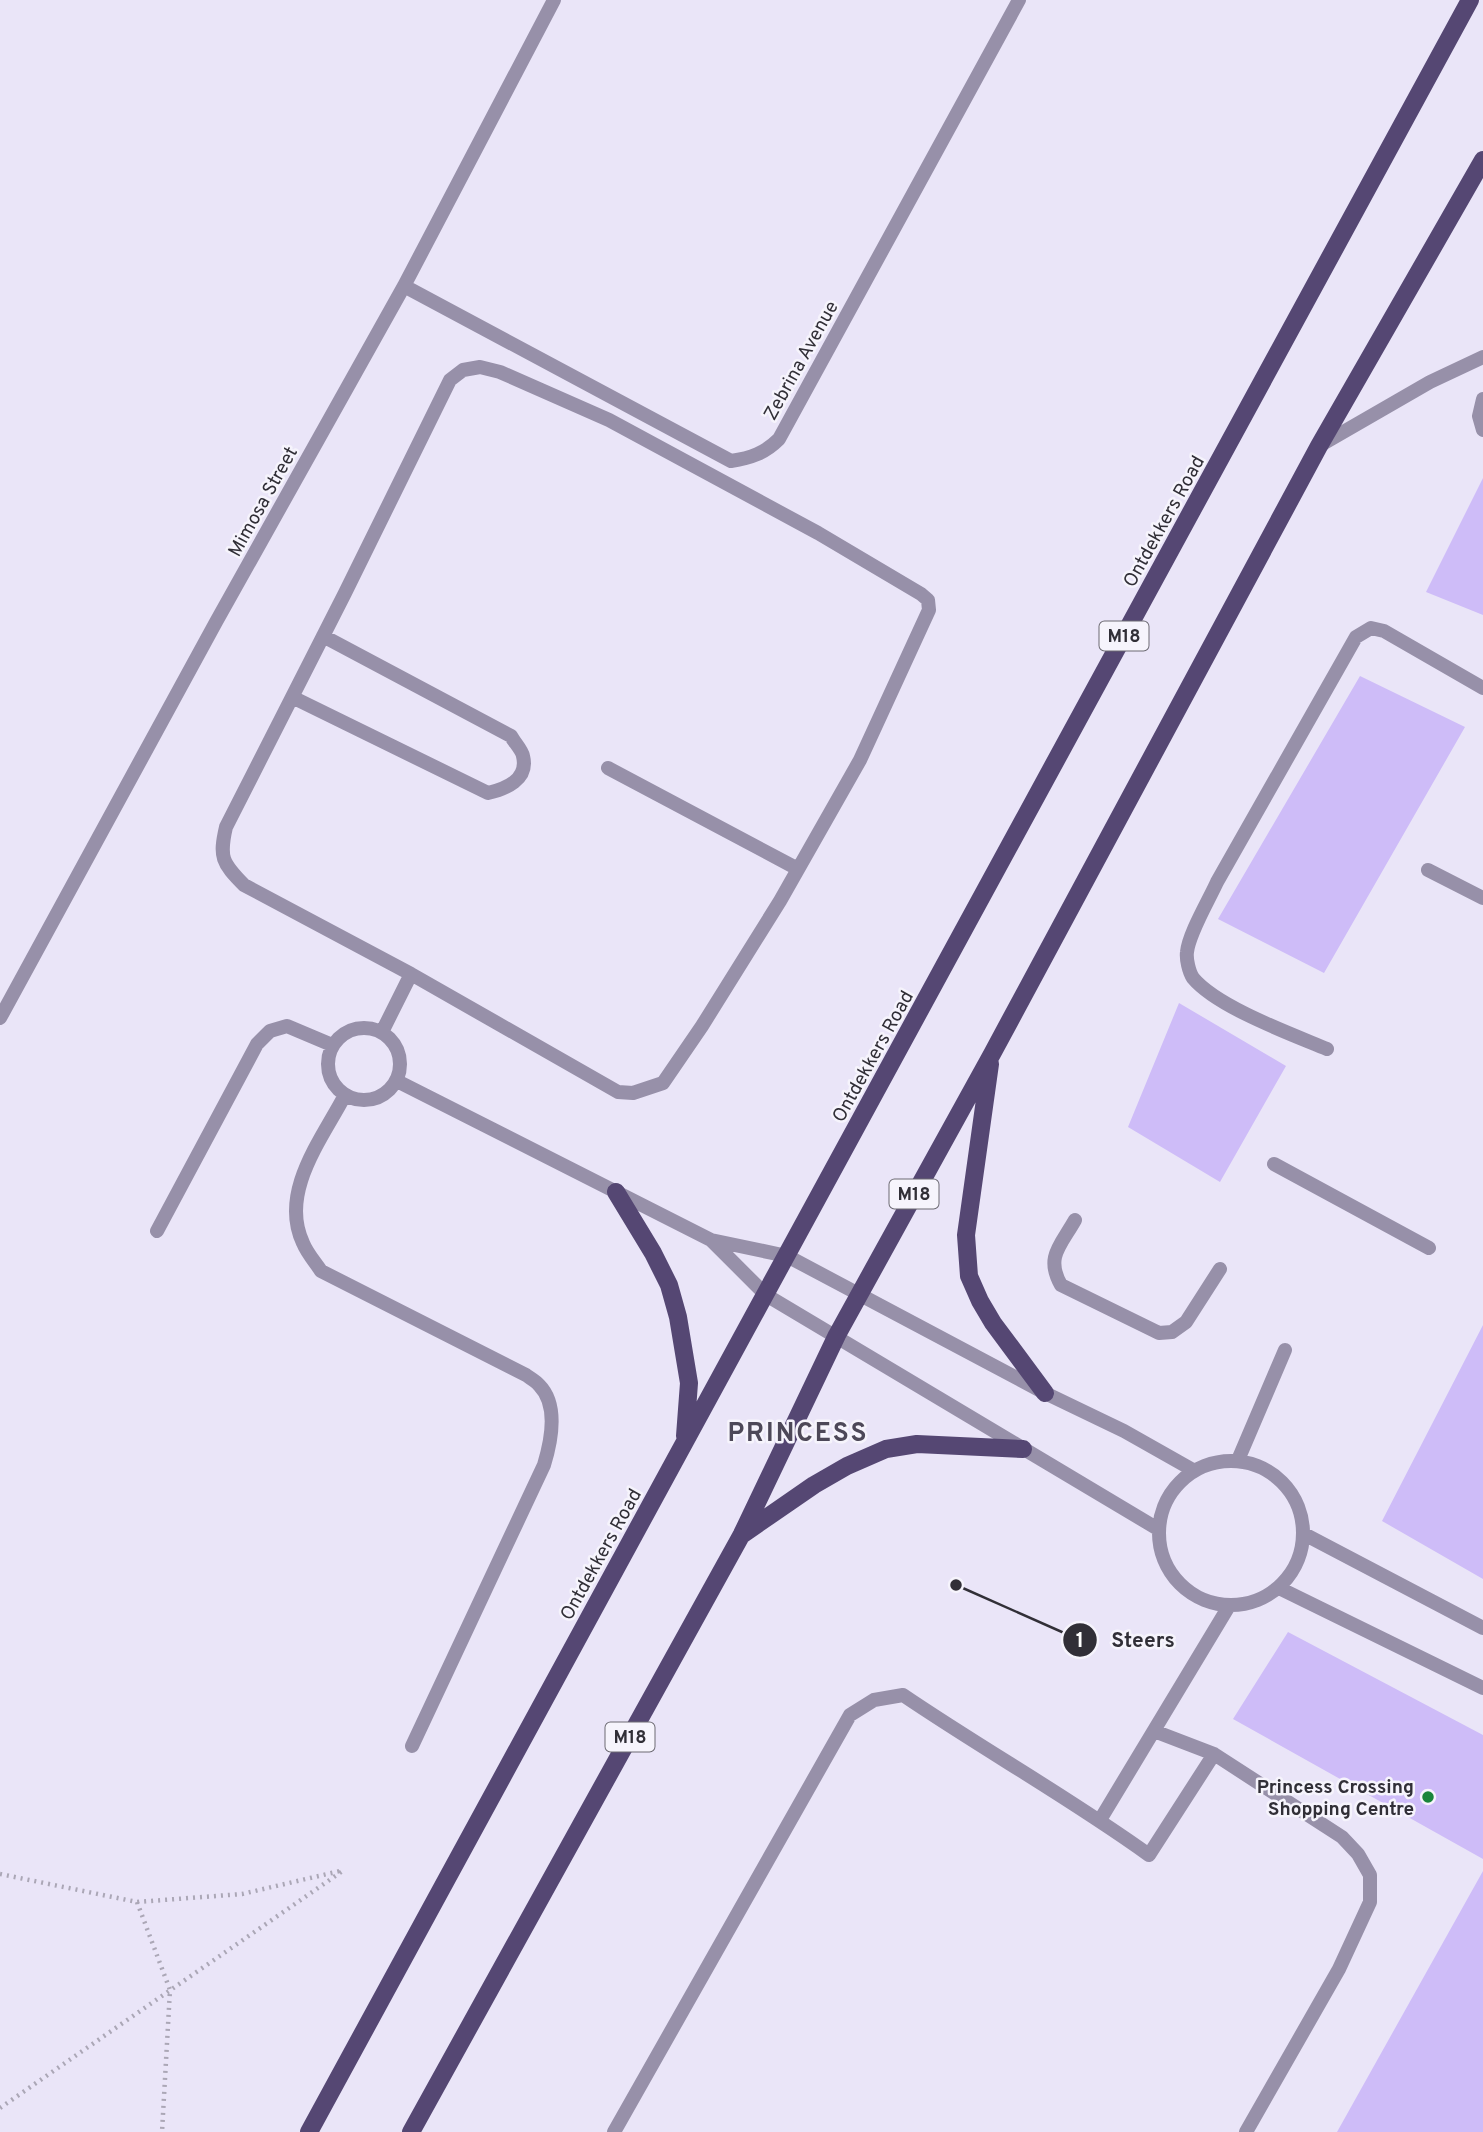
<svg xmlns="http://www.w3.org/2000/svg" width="1483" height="2132" font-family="Overpass,sans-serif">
<rect width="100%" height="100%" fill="#eae5f8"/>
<path fill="#cebcf8" d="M1483,478v137l-57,-23z
M1360,676l105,51 -141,246 -106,-54z
M1179,1003l107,63 -66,116 -92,-55z
M1483,1325v254l-101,-58z
M1288,1632l195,103v124l-250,-140z
M1483,1871v261h-146z"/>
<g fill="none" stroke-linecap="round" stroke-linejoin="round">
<path stroke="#aba7b6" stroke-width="4.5" stroke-dasharray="2 5" stroke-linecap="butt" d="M0,1874l137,28 105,-8 98,-23
M137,1902l33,88 -8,142
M0,2108l344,-238"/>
<path stroke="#9790a9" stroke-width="14" d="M480,367l20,5 109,48 209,113 103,61 7,6 1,10 -69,150 -80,141 -78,125 -39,57 -30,10 -15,-1 -207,-118 -167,-89c-22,-22 -25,-28 -18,-58l119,-234 105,-213 13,-10z
M1483,399l-4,17 4,14
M1319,446l111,-64 53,-25
M292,697l196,96c17,-4 41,-13 35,-37 -1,-6 -9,-14 -12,-20l-188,-100
M608,768l190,101
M1428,870l55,28
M328 1064a36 36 0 1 1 72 0a36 36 0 1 1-72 0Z
M382,1032l29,-58
M1327,1049c-36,-15 -110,-42 -134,-71 -4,-6 -7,-19 -6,-26 2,-19 22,-52 30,-70l139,-245 15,-9 13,3 99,57
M397,1081l314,159 76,16 258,137 79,38 69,39
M345,1095c-23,44 -66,97 -42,148 4,10 12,19 18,28l205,104c4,3 10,6 13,10 20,20 12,57 5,80l-132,281
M1274,1164l155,84
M1075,1220c-14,25 -30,37 -14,65l98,48 13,-1 14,-10 34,-53
M157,1231l100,-187 13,-13 17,-5 45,19
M711,1240l55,55 392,234
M1238,1460l47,-110
M1159 1533a72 72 0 1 1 144 0a72 72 0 1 1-144 0Z
M1304,1534l179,94
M1279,1588l204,100
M1154,1731l60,23
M1100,1820l129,-214
M614,2132l236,-417 24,-15 29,-5c81,55 167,103 246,160l65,-101 128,83 16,17 12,21v27l-31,67 -93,163"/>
<path stroke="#9790a9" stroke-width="14" d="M404,286l327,175c20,-3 34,-8 48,-22l240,-439
M0,1018l216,-396 188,-336 150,-286"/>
<path stroke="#554773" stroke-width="18" d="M990,1064l-24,171 3,41 11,25 13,22 52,70
M616,1192l37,61 16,32 9,32 11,66 -4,53
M743,1534l71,-49 33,-19 39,-17 31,-5 106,5
M309,2132l1161,-2132
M411,2132l331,-598 95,-199 155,-281 327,-608 164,-286"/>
</g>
<circle fill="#1a853b" stroke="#f6f4fc" stroke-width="2.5" cx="1428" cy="1797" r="7"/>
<g text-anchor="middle" stroke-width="5" stroke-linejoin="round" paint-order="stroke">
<g fill="#f6f4fc" stroke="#6c6a72" stroke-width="2">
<rect x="1099.5" y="621.5" width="49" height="29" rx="5"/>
<rect x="889.5" y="1179.5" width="49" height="29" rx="5"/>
<rect x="605.5" y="1722.5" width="49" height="29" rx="5"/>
</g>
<g font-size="18" font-weight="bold" fill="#312f37">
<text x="1124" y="642">M18</text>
<text x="914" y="1200">M18</text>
<text x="630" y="1743">M18</text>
</g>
<g font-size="19" fill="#312f37" stroke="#f6f4fc">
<text transform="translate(800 360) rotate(-61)" y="7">Zebrina Avenue</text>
<text transform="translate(262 501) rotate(-61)" y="7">Mimosa Street</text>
<text transform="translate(1163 521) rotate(-61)" y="7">Ontdekkers Road</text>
<text transform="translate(872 1056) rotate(-61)" y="7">Ontdekkers Road</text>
<text transform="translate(600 1554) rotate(-61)" y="7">Ontdekkers Road</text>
</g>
<g font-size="19" font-weight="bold" fill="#312f37" stroke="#f6f4fc" text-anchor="end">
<text x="1414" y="1793">Princess Crossing<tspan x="1414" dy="22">Shopping Centre</tspan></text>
</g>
<g font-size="26" font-weight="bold" letter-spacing="2" fill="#4d4858" stroke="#f6f4fc">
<text x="798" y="1441">PRINCESS</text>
</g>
</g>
<path fill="none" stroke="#312f37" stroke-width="2.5" d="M956 1585L1080 1640"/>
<g fill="#312f37" stroke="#f6f4fc" stroke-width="2.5">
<circle cx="956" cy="1585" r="7"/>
<circle cx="1080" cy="1640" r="18"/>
</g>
<g font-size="21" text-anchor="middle" font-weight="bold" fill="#fff">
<text x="1080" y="1647">1</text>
</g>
<g font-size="21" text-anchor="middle" font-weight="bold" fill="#312f37" stroke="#f6f4fc" stroke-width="5" stroke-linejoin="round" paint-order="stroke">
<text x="1143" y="1647">Steers</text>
</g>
</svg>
